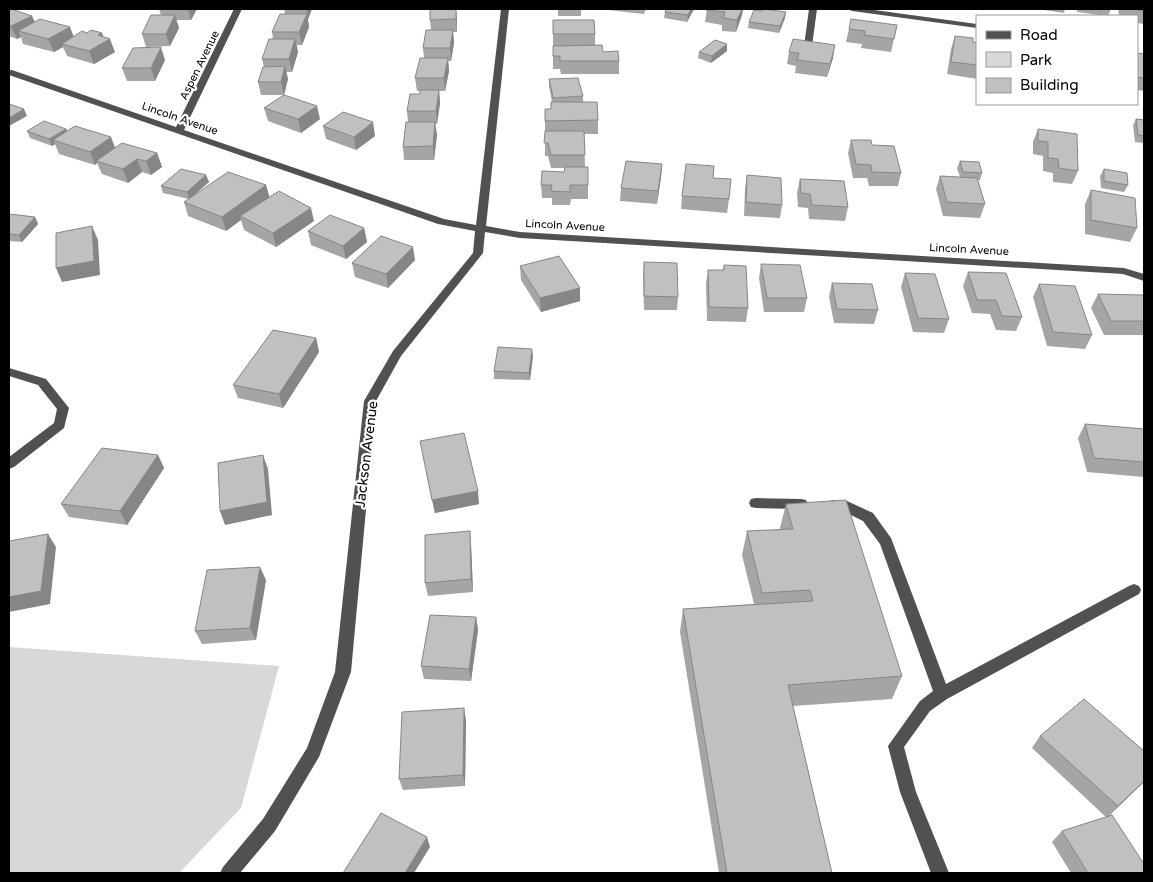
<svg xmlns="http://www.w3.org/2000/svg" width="1153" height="882" font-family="'Varela Round',sans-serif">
<rect width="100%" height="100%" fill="#fff"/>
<path fill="#d8d8d8" d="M9,647l270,19 -38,142 -62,65h-170z"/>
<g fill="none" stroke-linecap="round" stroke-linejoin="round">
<path fill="#515151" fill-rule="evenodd" d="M234,9h8l-58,121 260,89 32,6 25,-216h8l-23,217 34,6 604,36 20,6v7l-21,-7 -603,-36 -35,-6 -2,21 -82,103 -25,45 -25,271 -32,85 -44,74 -35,42h-20l3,-6 40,-48 44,-71 28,-76 29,-271 29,-50 80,-98 2,-22 -37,-7 -429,-149v-5h3l164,57z
M809,9h8l-5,37 -4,2 -4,-2z
M848,9h19l110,15v4l-125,-17z
M9,368l37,11 23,29 -5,20 -50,39 -5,2v-12l45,-34 3,-14 -19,-24 -29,-9z
M756,498l45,1 5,1 2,4 -2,4 -5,1 -45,-1 -5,-1 -2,-4 2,-4z
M834,500l13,1 26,12 18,25 55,146 183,-98 5,-2 5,2 2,4 -2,4 -192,105 -17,12 -26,36 12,45 33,81h-18l-31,-81 -12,-46 32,-45 13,-10 -53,-147 -17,-23 -22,-11 -12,-1 -2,-4 2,-4z"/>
</g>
<path fill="#a5a5a5" d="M9,9l23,7 3,6 39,15 13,-4h15l1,4 12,15 -21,12 -27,-8 -4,-9 -9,5 -31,-8 -2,-7 -4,2 -8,-3z
M159,9h38l-6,11h-15l3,8 -9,18 -24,1 -4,-13 19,-19z
M284,9h28l-4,10 1,8 -7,18h-5l1,7 -6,20h-6l2,7 -4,16 36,24 -19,14 -33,-12 -4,-13 20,-13h-23l-3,-13 6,-15 -2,-8 11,-20 -1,-7 13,-18z
M558,9h23v7h-23z
M608,9h38l-2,5 -36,-4z
M694,9l-7,13 -23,-4 1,-6z
M707,9h36l-1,6 -6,17 -14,-1v-6l-17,-3z
M1037,9h28l-1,4z
M1077,9h34l-3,7 -31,-4z
M1118,9h26v15l-7,-1v-7h-18z
M457,17v15h-4l1,11 -3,18h-3l1,10 -4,20h-6l1,12 -3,21h-2l2,11 -3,25h-30l-1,-13 5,-25 -1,-11 13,-17v-3h-3l-2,-13 9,-20 -1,-10 8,-18 -1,-10z
M785,18l-6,15 -31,-5 1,-6z
M553,20l42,14v11l8,7 16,9v13h-58l-1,-5h-7z
M897,25l-6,27 -30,-4 1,-4 -16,-2 3,-13z
M955,36l18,6 4,1v36l-30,-5 4,-25z
M727,51l-16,12 -13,-5 1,-6z
M789,52l44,6 -6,19 -32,-4 1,-7 -9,-2z
M1137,53l7,1v37l-7,-1z
M165,60l-10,21h-28l-5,-13z
M549,79l34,17v6l15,18v14h-14l1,33h3v32h-17l-1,6h-18v-7h-10l-1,-13 23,-13v-4h-13l-3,-12h-3v-35l6,-12 1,-7 -3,-16z
M1136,119l8,1v23l-9,-1 -2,-17z
M323,126l52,10 -19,14 -30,-11z
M66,129l1,2 48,17 42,5 5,14 -11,8 -9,-3 -14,11 -26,-9 -5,-11 -2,2 -36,-11 -4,-10 -3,2 -22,-8 -3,-7z
M1038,129l40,42 -6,13 -19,-2v-9l-10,-2v-15l-10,-2v-12z
M851,140l21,5 29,28 -3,13h-29l-2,-8h-14l-5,-25z
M960,161l22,12 -2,7h-2l7,24 -5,14 -37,-2 -7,-27 4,-13 20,1 -3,-9z
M662,164l-1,13 -4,27 -37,-3 1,-13z
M1104,169l24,16 -4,7 -23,-4 -1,-12z
M206,175l3,7 -16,14 73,-11 3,12 45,24 -38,26 -32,-17 -3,-10 -15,11 -38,-15 -4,-14 5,-3 -26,-6 -2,-7z
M747,175l35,30 -2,13 -36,-2 1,-27z
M713,178l16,21 -2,14 -46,-4 1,-13z
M800,179l48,28 -3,14 -36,-2 -1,-11 -10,-1 -1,-14z
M1091,190l46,38 -7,14 -45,-8v-30z
M9,214l26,3 3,7 -16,18 -13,-1z
M364,228l3,14 -21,17 -35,-14 -3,-14z
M415,260l-27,28 -33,-11 -3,-14z
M644,262l34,35 -1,13h-33l-1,-34z
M761,264l46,34 -3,14h-40l-5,-34z
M724,265l24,43 -2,14 -39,-1 -1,-37 2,-14h15z
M520,266l60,35 -39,11 -20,-32z
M968,272l54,45 -6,14 -20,-1 -6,-16 -18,-1 -9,-27z
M905,273l44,46 -5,14 -31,-1 -12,-45z
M832,283l46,27 -4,14 -40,-1 -5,-26z
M1039,284l53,51 -7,14 -38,-3 -14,-49z
M1098,294l46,4v37h-40l-13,-27z
M316,338l3,14 -36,56 -45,-10 -5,-13z
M533,356l-3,24 -36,-1v-8z
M1085,424l59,5v48l-57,-5 -9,-34z
M420,441l59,63 -44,9z
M158,455l6,13 -37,57 -58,-8 -8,-13z
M786,504l116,172 -10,23 -99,7 39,167h-113l-39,-241 3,-23 71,-5 -12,-49 5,-24 34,-1 -1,-2z
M470,531l1,13 2,48 -45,4 -3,-13z
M266,580l-10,60 -54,4 -7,-13z
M476,617l2,13 -7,51 -47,-2 -3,-13z
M466,720l-1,66 -62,4 -4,-11z
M1040,736l104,46 -35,34 35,57h-73l-19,-31 10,-11 44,-14 -74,-69z"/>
<path fill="#868686" d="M188,9h9l-6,11z
M306,9h6l-4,10z
M456,9l1,8v15l-1,-13z
M691,9h3l-7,13 1,-7z
M742,9h1l-1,6 -6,17 1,-12z
M786,12l-1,6 -6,15 1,-7z
M307,14l2,13 -7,18 -3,-13z
M175,15l4,13 -9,18 -4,-12z
M32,16l5,12 -19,3 3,6 -4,2 -6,-13z
M70,27l5,13 -13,4 1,3 -9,5 -6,-13z
M453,30l1,13 -3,18 -1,-13z
M102,33l3,9 5,-3 5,13 -21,12 -5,-13 9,-16z
M295,39l3,13 -6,20 -3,-13z
M727,44v7l-16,12 1,-7z
M835,45l-2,13 -6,19 3,-13z
M161,47l4,13 -10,21 -4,-13z
M448,58l1,13 -4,20 -1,-13z
M285,66l3,13 -4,16 -3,-13z
M439,90l1,13 -3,21 -1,-13z
M317,106l3,13 -19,14 -3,-14z
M24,109l3,7 -18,10v-8z
M373,122l2,14 -19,14 -2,-13z
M435,122l2,13 -3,25 -1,-14z
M66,129l3,6 -16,5 2,4 -3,2 -3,-7z
M111,137l5,13 -20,11 1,2 -2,2 -5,-13z
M157,153l5,14 -11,8 -5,-14z
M137,159l5,13 -14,11 -5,-14z
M662,164l-1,13 -4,27 1,-13z
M206,175l3,7 -20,17 -2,-7z
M266,185l4,14 -30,17 1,4 -15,11 -4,-14z
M311,208l3,13 -38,26 -3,-14z
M35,217l3,7 -16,18 -3,-7z
M92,226l6,14 2,35 -38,7 -6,-14z
M364,228l3,14 -21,17 -3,-13z
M413,247l2,13 -27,28 -2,-14z
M580,288v13l-39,11 -1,-14z
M316,338l3,14 -36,56 -4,-14z
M532,349l1,7 -3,24 -1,-7z
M158,455l6,13 -37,57 -7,-14z
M263,455l5,14 4,46 -47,10 -5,-14z
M478,491l1,13 -44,9 -3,-13z
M470,531l1,13 2,48 -2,-13z
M48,534l8,13 -6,57 -41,8v-15z
M260,567l6,13 -10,60 -6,-12z
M476,617l2,13 -7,51 -2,-12z
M464,708l2,12 -1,66 -2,-11z
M1144,781v1l-37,35 11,-11z
M427,837l3,10 -16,26h-9z"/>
<path fill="#c0c0c0" stroke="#868686" d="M9,9h2l21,7 -21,10 -2,-1z
M430,9h26v10l-26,1z
M666,9h25l-3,6 -23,-3z
M707,9h35l-5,11 -14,-2 2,-6 -19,-2z
M763,9l23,3 -6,14 -31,-4 5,-12 8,1z
M1137,9h7v2l-7,-1z
M280,14h27l-8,18h-27z
M151,15h24l-9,19h-24z
M40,19l30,8 -22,12 -30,-8z
M851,19l46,6 -3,14 -30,-4 1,-4 -16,-2z
M553,20h41l1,14h-42z
M91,30l11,3 -4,2 12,4 -21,12 -27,-7 20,-13 5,2z
M426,30h27l-3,18h-27z
M955,36l18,2v4l4,1v22l-26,-3z
M269,39h26l-6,20h-27z
M793,39l42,6 -5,19 -33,-4 2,-7 -10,-1z
M715,40l12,4 -15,12 -13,-4z
M602,45l1,7 15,-1 1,10h-59v-5h-7v-10z
M161,47l-10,21h-29l11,-20z
M1137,53l7,1v24l-7,-1z
M420,58h28l-4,20h-29z
M285,66l-4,16h-23l5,-15z
M578,78l5,18 -30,2 -4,-19z
M420,90h19l-3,21h-29l3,-17h10z
M284,95l33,11 -19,13 -34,-11z
M551,102h46l1,18 -53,1v-12h6z
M9,104l15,5 -15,9z
M343,112l30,10 -19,15 -31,-11z
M1136,119l8,1v16l-6,-1z
M44,121l22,8 -17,10 -22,-8z
M406,122h29l-2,24 -30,1z
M75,126l36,11 -21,15 -37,-12z
M1038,129l39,5 1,37 -19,-3 -1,-9 -10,-1v-16l-10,-1z
M545,131h39l1,24h-34l-3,-12h-4z
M851,140h20l1,5 22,1 7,27 -29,-1 -1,-7 -15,-1z
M122,143l35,10 -11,8 -9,-2 -14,10 -27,-8z
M626,161l36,3 -4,27 -37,-3z
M960,161l19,1 3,11 -19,-1z
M686,164l28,2 -1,12 18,1 -2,20 -47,-3z
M565,167h23v18h-18v7l-19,-1 1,-6h-11l1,-14 22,1z
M181,169l25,6 -19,17 -26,-6z
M1104,169l23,4 1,12 -24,-4z
M228,172l38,13 -44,32 -38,-15z
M747,175l34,3 1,27 -36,-3z
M940,176l37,2 8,26 -38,-2z
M800,179l44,2 4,26 -36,-2 -2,-11 -9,-1z
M1091,190l44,8 2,30 -46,-8z
M279,191l32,17 -38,25 -33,-17z
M9,214l26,3 -16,18 -10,-1z
M330,215l34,13 -21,18 -35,-15z
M92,226l2,35 -38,7v-35z
M381,236l32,11 -27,27 -34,-11z
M559,256l21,32 -40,10 -20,-32z
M644,262l33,1 1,34 -34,-1z
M761,264l39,1 7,33h-40z
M724,265l22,1 2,42 -39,-1 -1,-37h16z
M968,272l38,1 16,44 -20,-1 -6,-16h-19z
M905,273l30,1 14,45 -31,-1z
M832,283l40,1 6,26 -41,-1z
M1039,284l36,2 17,49 -39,-3z
M1098,294l45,1 1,3v23h-33z
M273,330l43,8 -37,56 -46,-9z
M498,347l34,2 -3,24 -35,-2z
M1085,424l59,5v33l-50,-4z
M464,433l14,58 -46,9 -12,-59z
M102,448l56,7 -38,56 -59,-7z
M263,455l4,47 -47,9 -2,-48z
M846,500l56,176 -114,9 44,188h-105l-44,-264 130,-8 -3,-11 -48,3 -15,-62 46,-2 -7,-25z
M470,531l1,48 -46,4v-48z
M48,534l-7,57 -32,6v-56z
M260,567l-10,61 -55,3 12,-61z
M430,615l46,2 -7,52 -48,-3z
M1084,699l60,52v30l-26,25 -78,-70z
M464,708l-1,67 -64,4 3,-67z
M381,813l46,24 -22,36h-62z
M1112,815l32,49v9h-56l-26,-42z"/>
<g text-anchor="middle" stroke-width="4.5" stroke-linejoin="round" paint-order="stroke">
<g font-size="11" fill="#000" stroke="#fff">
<text transform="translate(199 65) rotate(-64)" y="4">Aspen Avenue</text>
<text transform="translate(180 118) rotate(19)" y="4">Lincoln Avenue</text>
<text transform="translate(565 225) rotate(3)" y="4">Lincoln Avenue</text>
<text transform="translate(969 249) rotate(3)" y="4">Lincoln Avenue</text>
</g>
<g font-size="14" fill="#000" stroke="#fff">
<text transform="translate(366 454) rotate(-83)" y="5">Jackson Avenue</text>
</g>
</g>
<rect width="1153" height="882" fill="none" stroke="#000000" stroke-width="20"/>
<rect x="976" y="15" width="162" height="90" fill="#ffffff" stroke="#999999"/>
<rect x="986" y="31" width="25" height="8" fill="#515151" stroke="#999999"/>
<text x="1020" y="40" font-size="15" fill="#000000">Road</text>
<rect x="986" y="52" width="25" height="15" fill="#d8d8d8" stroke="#999999"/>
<text x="1020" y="65" font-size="15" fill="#000000">Park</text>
<rect x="986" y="78" width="25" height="15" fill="#c0c0c0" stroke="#999999"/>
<text x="1020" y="90" font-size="15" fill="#000000">Building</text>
</svg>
